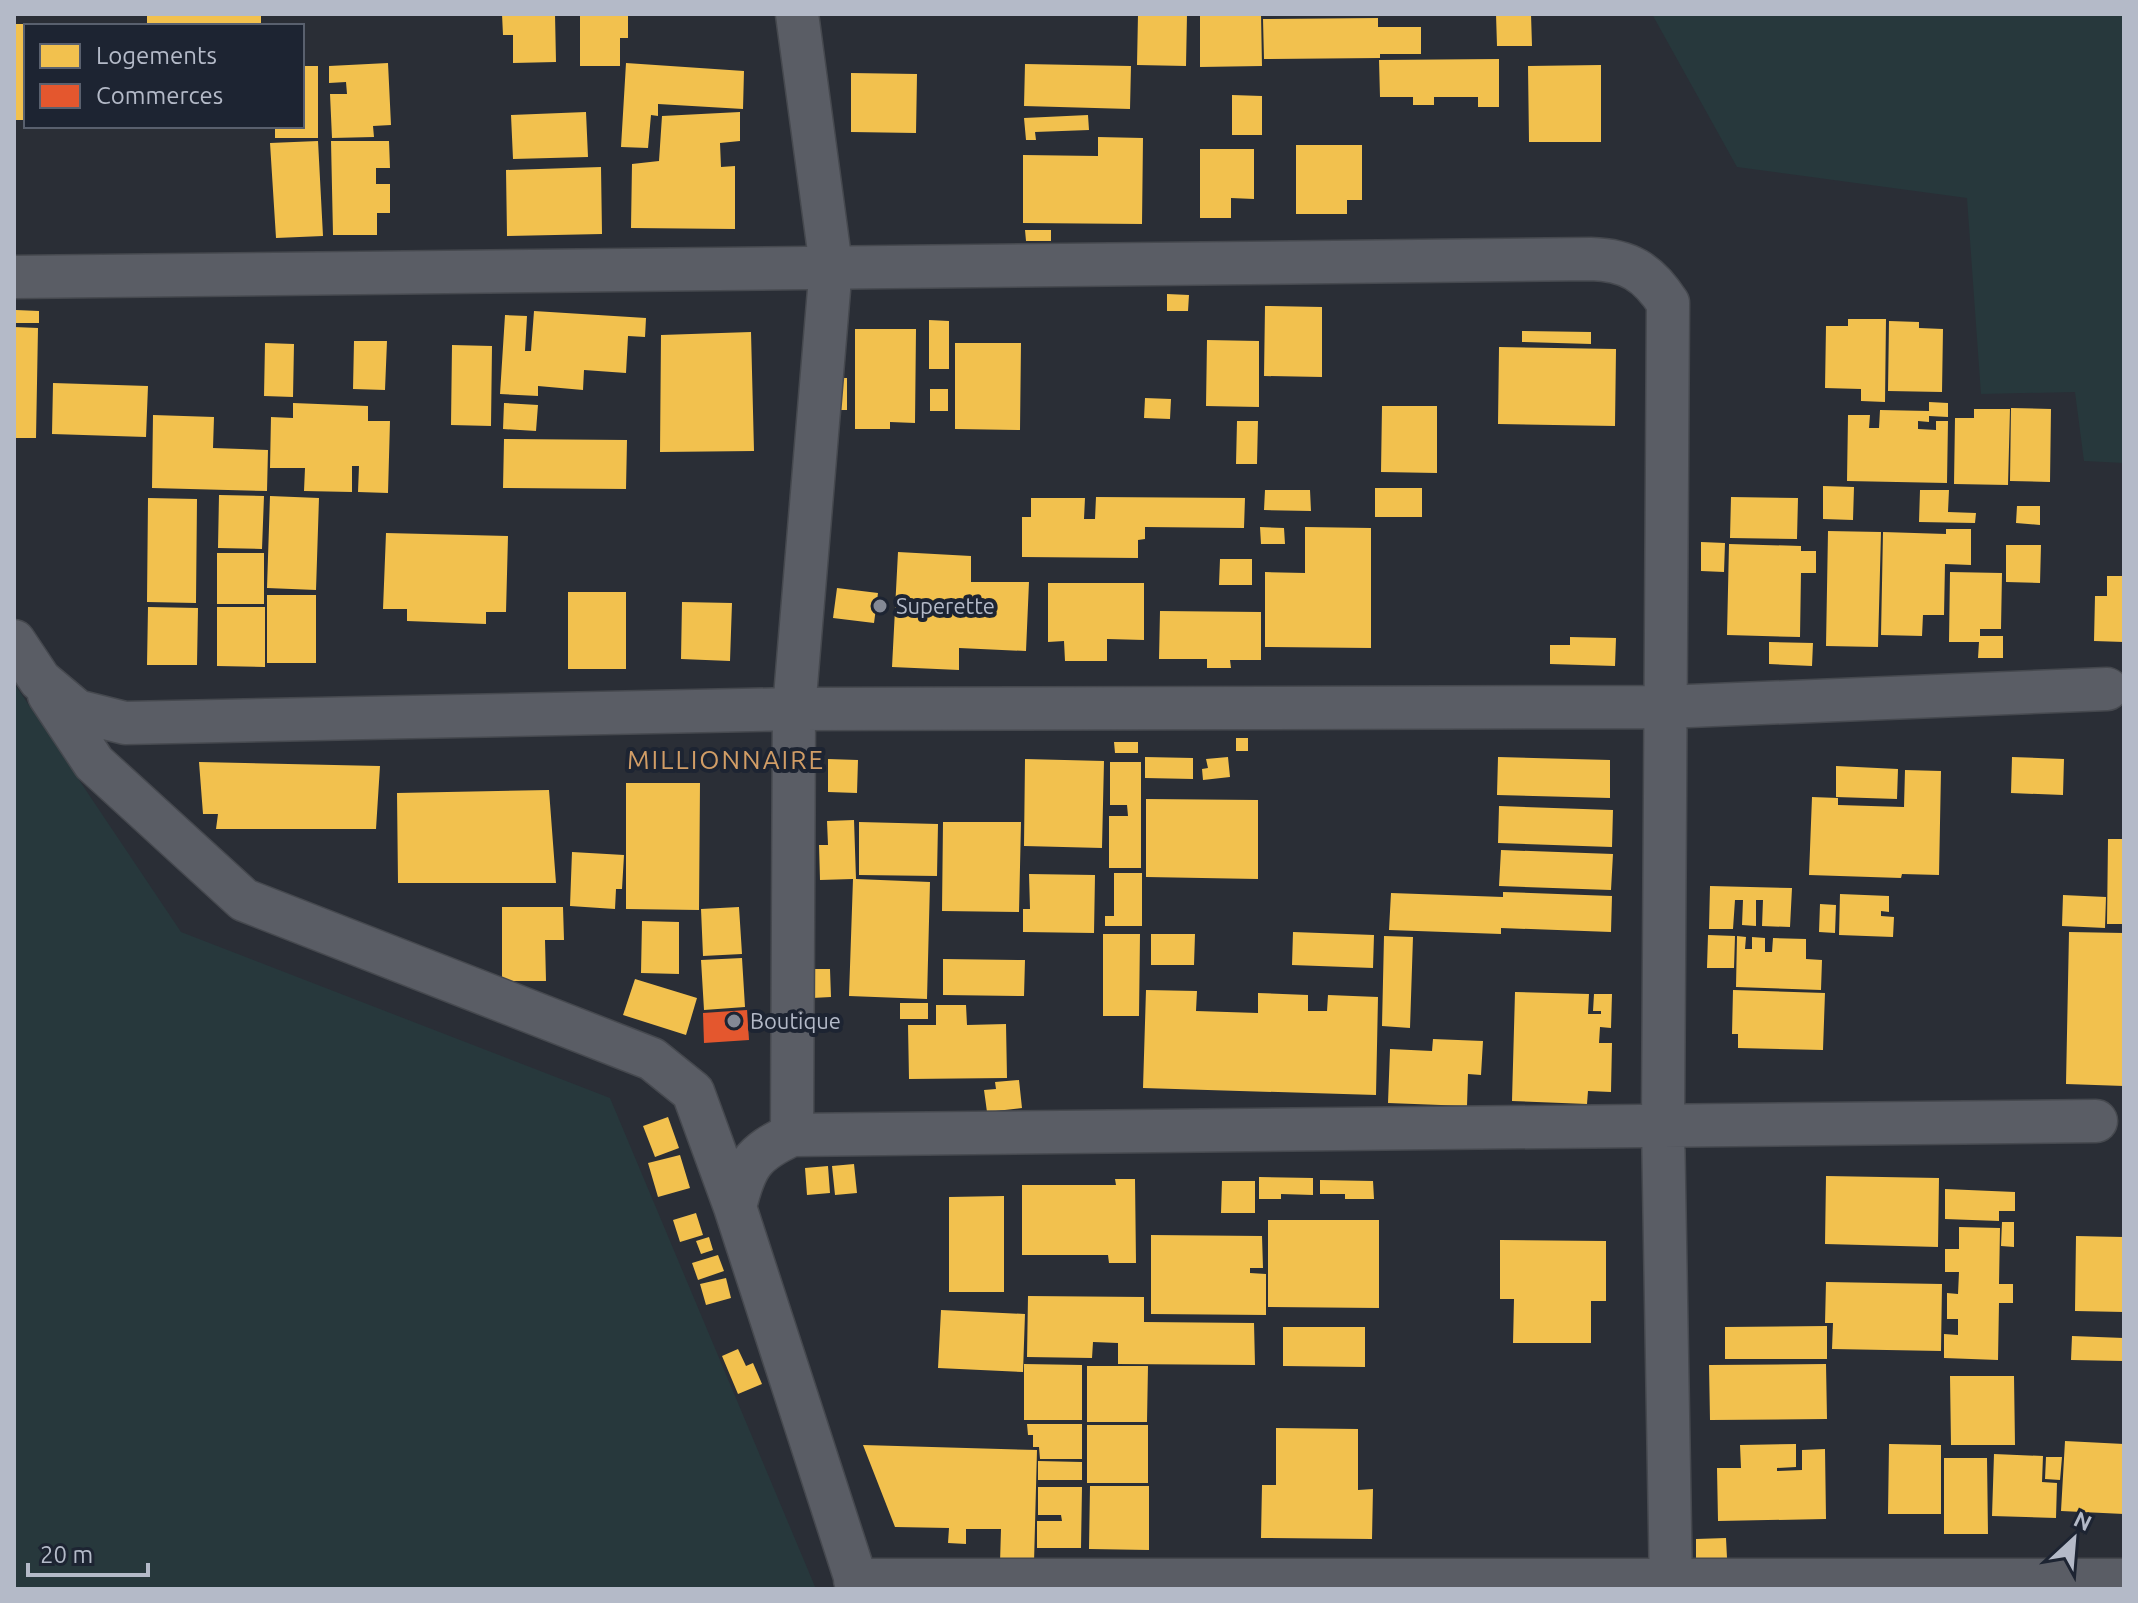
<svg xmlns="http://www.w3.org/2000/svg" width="2138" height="1603" font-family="Ubuntu,sans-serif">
<rect width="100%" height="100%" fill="#2a2e36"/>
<path fill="#27383c" d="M1652,14h472v449l-40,-2 -9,-69 -94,2 -14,-196 -230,-31z
M14,683l167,249 429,166 206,491h-802z"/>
<path fill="#f2c14e" d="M147,14h114v12h-114z
M502,14h53l1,48 -43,1v-28h-10z
M580,14h48v24h-8v28h-40z
M1138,14h49l-1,52 -49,-1z
M1200,14h61l1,52 -62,1z
M1496,14h35l1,32h-35z
M1378,18v9h43v27h-41v4l-116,1 -1,-40z
M14,24h10v96h-10z
M1499,59v48h-21v-10h-44v8h-21v-8h-33l-1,-37z
M388,63l3,62 -18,1 1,11 -42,1 -2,-44h17l-1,-12 -17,1v-17z
M626,63l118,8 -1,38 -85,-5v12l-7,-1 -3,33 -27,-1z
M1025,64l106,2 -1,43 -106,-3z
M1601,65v77h-72l-1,-76z
M302,66h16v72h-43v-12h27z
M851,73l66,1 -1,59 -65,-1z
M1232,95l30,1v39h-30z
M586,112l2,45 -75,2 -2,-44z
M740,112v29l-20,2 1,24 14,-1v63l-104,-1 1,-64 27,-3 3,-45z
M1088,115l1,15 -54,2 1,8h-10l-2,-22z
M1098,137l45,1 -1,86 -119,-1v-68l75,1z
M318,141l5,95 -47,2 -6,-95z
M331,141h58l1,27h-14v16h14v29h-13v22h-44z
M1296,145h66v55h-15v14h-51z
M1200,149h54v50l-23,-1v20h-31z
M601,167l1,67 -95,2 -1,-66z
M1025,230h26v11h-25z
M1167,294l22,1 -1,16h-21z
M1265,306l57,1v70l-58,-1z
M16,310l23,1v12h-23z
M534,311l112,7 -1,19 -17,-1 -2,37 -42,-3 -1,20 -45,-4v10l-38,-2 5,-79 22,1 -2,35h6z
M1848,319h38l-1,83 -24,-1v-12l-36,-1 1,-62h22z
M929,320l20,1v48h-20z
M1889,321l30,1v6l24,1 -1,63 -54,-1z
M14,327l24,1 -2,110h-22z
M855,329h61l-1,94 -25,-1v7h-35z
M1522,331l69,1v12l-69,-2z
M751,332l3,119 -94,1 1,-117z
M1207,340l52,1v66l-53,-1z
M354,341h33l-2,49 -32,-1z
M265,343l29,1 -1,53 -29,-1z
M955,343h66l-1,87 -65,-1z
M452,345l40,1 -1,80 -40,-1z
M1499,347l117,2 -1,77 -117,-2z
M834,378h13v32h-14z
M53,383l95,3 -2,51 -94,-3z
M930,389h18v22h-18z
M1145,398l26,1 -1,20 -26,-1z
M1929,402l19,1v14l-19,-1v6l-11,-1v8l18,1v-9h12l-1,62 -100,-2 1,-66h22l-1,13h10l1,-18 49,1z
M293,403l75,3v15h22l-2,72 -30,-1 1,-26h-7v26l-48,-1 1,-23h-35l1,-51 22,1z
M504,403l34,2 -2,26 -33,-2z
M1382,406h55v67l-56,-1z
M2011,408l40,1 -1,73 -40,-1z
M1974,409h36l-2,76 -54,-1 1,-66h19z
M153,415l61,2 -1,31 55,2 -1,41 -115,-3z
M1237,421h21l-1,43h-21z
M504,439l123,1 -1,49 -123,-1z
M1823,486l31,1 -1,33 -30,-1z
M1375,488h47v29h-47z
M1265,490h45l1,21 -47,-1z
M1920,490h29l-1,22 28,1 -1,10 -56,-1z
M219,495l45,1 -2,53 -44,-1z
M270,496l49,2 -3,92 -49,-2z
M1096,497l149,1 -1,30 -99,-1v12l-7,1v18l-116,-1v-40h9v-19h54l-1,21h11z
M1731,497l67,1 -1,41 -67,-1z
M148,498l49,1 -1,104 -49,-1z
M2017,506h23v19l-24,-2z
M1260,527l24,1 1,16h-24z
M1305,527l66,1v120l-106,-1v-75l40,1z
M1946,529h25v36l-26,-1 -1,51h-21l-1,21 -41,-1 2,-103 63,2z
M1828,531l53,1 -3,115 -52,-1z
M386,533l122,3 -2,76h-20v12l-79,-3v-12h-24z
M1701,542l24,1 -1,29 -23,-1z
M1729,544l72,2v5h15v22h-15l-1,64 -73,-2z
M2006,545h35l-1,38 -34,-1z
M898,552l73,4v26h58l-3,69 -67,-3v22l-67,-3z
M217,553h47v51h-47z
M1220,559h32v26h-33z
M1950,572l52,1 -1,56h-21v7h23v22h-25l1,-16h-30z
M2107,576h17v66l-30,-1 1,-45h12z
M1048,583h96v57l-37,-1v22h-42l-1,-20 -16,1z
M837,588l41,5 -4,30 -41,-5z
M568,592h58v77h-58z
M267,595h49v68h-49z
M682,602l50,1 -2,58 -49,-2z
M148,607l50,1 -1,57h-50z
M217,607h48v60l-48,-1z
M1160,611l101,1v48h-31l1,8h-24v-9h-48z
M1570,637l46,1 -1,28 -65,-2v-19h20z
M1769,642l44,1 -1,23 -43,-2z
M1236,738h12v13h-12z
M1114,742h24v11h-23z
M1145,757l48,1v21l-48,-1z
M1228,757l2,20 -27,3 -1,-11 6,-1 -2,-9z
M1498,757l112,3v38l-113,-3z
M2012,757l52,2 -1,36 -52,-2z
M828,759l30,1 -1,33 -29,-1z
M1025,759l79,2 -2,87 -78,-2z
M199,762l181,4 -4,63h-160l2,-15h-15z
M1110,762h31v106h-32v-52h19l-1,-11h-17z
M1836,766l62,3 -1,30 -61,-2z
M1905,770l36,1 -2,104 -37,-1 -1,4 -92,-3 3,-78 26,1v7l66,2z
M626,783h74l-1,127 -73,-1z
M549,790l7,93h-158l-1,-90z
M1146,799l112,1v79l-112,-2z
M1499,806l114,4 -1,37 -114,-4z
M854,820l2,59 74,3 -3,117 -78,-3 4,-117 -33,1 -1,-35h9l-1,-24z
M859,822l79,2 -1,52 -78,-1z
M943,822h78l-2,90 -77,-1z
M2108,839h16v85h-17z
M1501,850l112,4 -2,36 -112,-4z
M572,852l52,3 -2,34h-6l-1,20 -45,-3z
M1114,873h28v53h-37v-10h9z
M1029,874l66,1 -1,58 -71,-1v-23h7z
M1710,886l82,2 -2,39 -28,-1 1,-26h-7v26l-14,-1 1,-25h-8l-2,29h-24z
M1503,892l109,4 -1,36 -110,-4v6l-112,-4 2,-37 112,4z
M1840,894l49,2v16l-8,-1v5l13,1 -1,20 -54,-2z
M2063,895l43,2 -1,31 -43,-2z
M1820,904l16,1 -1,28 -16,-1z
M502,907h61l1,33h-19l1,41h-44z
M739,907l3,47 -39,2 -2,-47z
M642,921l37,1v52l-38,-1z
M1293,932l81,3 -1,33 -81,-3z
M2069,932l55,1v153l-58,-2z
M1103,934h37l-1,82h-36z
M1151,934h44l-1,31h-43z
M1708,935l27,1 -1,32h-27z
M1384,936l29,1 -3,91 -28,-2z
M1737,936l9,1 -1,12h7v-12l13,1v14h7l1,-14 33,1v20l16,1 -1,30 -85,-3z
M742,958l3,49 -41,3 -3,-50z
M943,959l82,1 -1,36 -81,-1z
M811,969h19l1,28 -19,1z
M635,979l62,19 -11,37 -63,-20z
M1146,990l51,1 -1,20 62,2v-20l50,2v16h19l1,-16 50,2 -2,98 -233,-7z
M1733,990l92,3 -2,57 -85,-2v-14h-6z
M1515,992l74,2 -1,20h13v-3h-8l1,-17h18l-1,34 -11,-1 -1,16h13l-1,49 -23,-1 -1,13 -75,-3z
M900,1003h28v16h-28z
M936,1005h30l1,20 39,-1 1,54 -98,1 -1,-54h28z
M1433,1039l50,2 -2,34 -13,-1 -1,32 -79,-3 2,-54 42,2z
M1019,1080l3,28 -35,4 -3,-22 12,-1 -1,-7z
M668,1117l11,31 -24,9 -12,-31z
M680,1155l10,33 -32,9 -10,-34z
M854,1164l3,29 -22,2 -3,-29z
M828,1166l2,27 -23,2 -2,-27z
M1826,1176l113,2 -1,69 -113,-3z
M1259,1177l54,1v17l-32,-1v5h-22z
M1115,1179h20l1,84h-27l-1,-8h-86v-70h94z
M1320,1180l53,1 1,18h-29v-5h-25z
M1222,1181h33v32h-34z
M1945,1189l70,3v19h-16v10l-54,-2z
M1004,1196v96h-55v-95z
M696,1213l7,22 -23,7 -7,-22z
M1268,1220h111v88l-111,-1z
M2002,1222h12v25l-13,-1z
M1959,1227l41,1 -1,56h14v19h-14l-1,57 -54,-2v-24l14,1v-16h-11v-26l11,1 1,-22h-14v-23h14z
M1151,1235l111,1 1,32h-13v5l16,1v41l-115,-1z
M2076,1236l48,1v75l-49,-1z
M709,1237l4,13 -12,4 -5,-13z
M1500,1240l106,1v60h-15v42h-78l1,-44h-14z
M718,1255l6,16 -26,9 -6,-17z
M726,1278l5,20 -25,7 -6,-21z
M1826,1282l116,2 -1,67 -109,-2 1,-26h-8z
M1028,1296l116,1v25l110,1 1,42 -137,-1v-21l-25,-1 -1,16 -65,-1z
M941,1310l84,4 -2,58 -85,-4z
M1827,1326v33h-102v-32z
M1283,1327h82v40l-82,-1z
M2072,1336l52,2v23l-53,-1z
M738,1349l8,17 7,-3 9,21 -24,10 -16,-38z
M1024,1364l58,1v55h-58z
M1826,1364l1,55 -117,1 -1,-55z
M1087,1366h61l-1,56h-60z
M1950,1376h64l1,69h-64z
M1027,1424h55v35h-42l-1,-12h-6v-12h-5z
M1087,1425h61v58h-61z
M1276,1428l82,1v61l15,-1 -1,50 -111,-1 1,-53h14z
M2065,1441l59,3v70l-63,-3z
M1796,1444v23l-19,1v3l25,-1v-20l23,-1 1,70 -108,2 -1,-53h24l-1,-23z
M1889,1444l52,1v69h-53z
M863,1445l174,5 -3,113h-34l1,-34h-35v15l-18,-1 1,-15 -54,-1z
M1994,1454l49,2 -1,26 15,1 -1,35 -64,-2z
M2046,1457h16l-2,23 -15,-1z
M1944,1458h43l1,76h-44z
M1038,1461l44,1v18h-44z
M1090,1486h59v64l-60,-1z
M1038,1487h44l-1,61h-44v-27h25l-1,-6h-23z
M1726,1538l1,20h-31v-19z"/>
<path fill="#e4572e" d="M747,1010l2,30 -45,3 -1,-30z"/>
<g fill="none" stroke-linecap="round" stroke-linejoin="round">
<defs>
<path id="minor" d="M14,277l1577,-18c37,1 57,13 77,44l-5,822 8,464
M14,641l26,39 37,31 48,12 669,-14 871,-2 442,-18
M49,695l45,68 150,137 408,159 41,33 42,115
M792,1135l2,-426 37,-443 -34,-252
M855,1580h1269
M859,1589l-124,-382c10,-41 17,-54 57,-72l1304,-14"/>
</defs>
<use href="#minor" stroke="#46494f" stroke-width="45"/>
<use href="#minor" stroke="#5a5d65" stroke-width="42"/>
</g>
<g fill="#848995" stroke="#1d2432" stroke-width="3">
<circle cx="880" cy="606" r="8"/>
<circle cx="734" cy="1021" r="8"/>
</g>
<g text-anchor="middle" stroke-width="8" stroke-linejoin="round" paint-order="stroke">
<g font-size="22" fill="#b4bac8" stroke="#1d2432" text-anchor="start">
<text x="896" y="614">Superette</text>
<text x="750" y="1029">Boutique</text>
</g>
<g font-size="26" letter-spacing="2" fill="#d19d66" stroke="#1d2432">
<text x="726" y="769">MILLIONNAIRE</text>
</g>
</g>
<rect width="2138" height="1603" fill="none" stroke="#b4bac8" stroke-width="32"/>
<rect x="24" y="24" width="280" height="104" fill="#1d2432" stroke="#59606e" stroke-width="2"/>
<rect x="40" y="44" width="40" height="24" fill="#f2c14e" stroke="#59606e" stroke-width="2"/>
<text x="96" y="64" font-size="24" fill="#b4bac8">Logements</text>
<rect x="40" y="84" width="40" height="24" fill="#e4572e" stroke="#59606e" stroke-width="2"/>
<text x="96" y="104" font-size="24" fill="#b4bac8">Commerces</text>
<g transform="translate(2074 1539) rotate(26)" stroke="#1d2432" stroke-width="6" paint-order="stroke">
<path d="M0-6L14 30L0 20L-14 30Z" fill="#b4bac8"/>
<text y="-12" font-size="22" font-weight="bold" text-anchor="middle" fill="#b4bac8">N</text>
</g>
<path d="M28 1563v12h120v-12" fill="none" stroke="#b4bac8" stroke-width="4"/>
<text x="40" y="1563" font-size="24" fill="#b4bac8" stroke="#1d2432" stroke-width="6" paint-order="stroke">20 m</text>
</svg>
